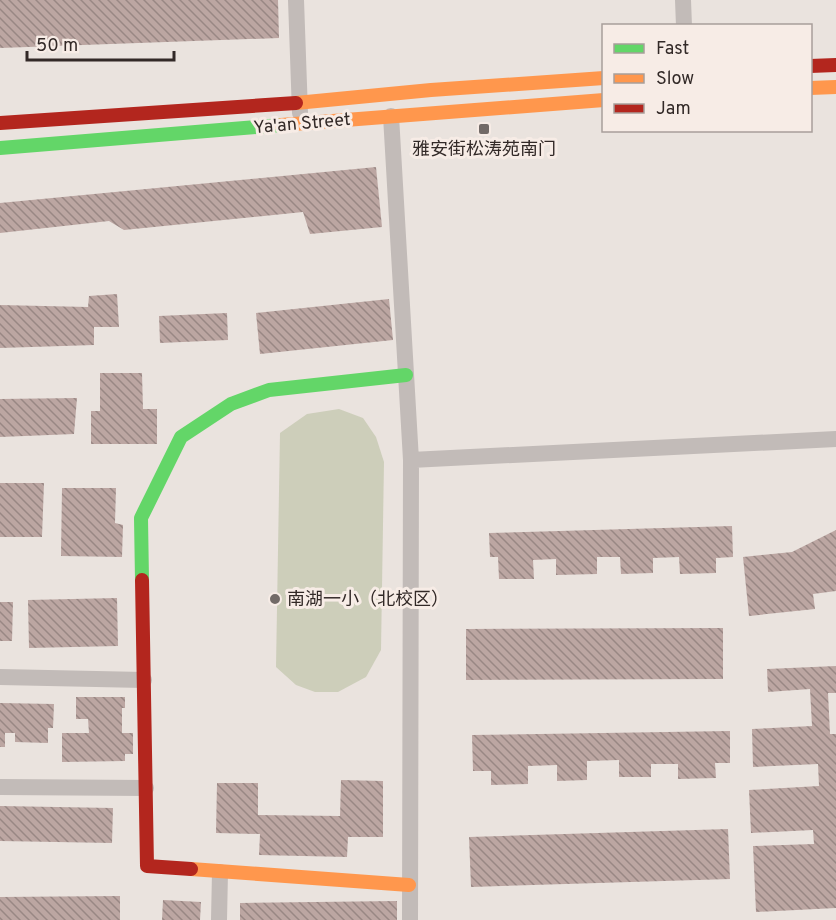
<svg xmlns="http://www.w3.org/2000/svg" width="836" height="920" font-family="Overpass,'Noto Sans SC',sans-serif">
<defs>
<pattern id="building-back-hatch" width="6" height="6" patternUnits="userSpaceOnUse" patternTransform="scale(1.5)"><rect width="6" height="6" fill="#bca6a2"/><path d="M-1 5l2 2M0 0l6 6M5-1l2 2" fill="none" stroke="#998784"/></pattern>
</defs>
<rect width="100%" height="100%" fill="#eae3de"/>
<path fill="#cdceba" d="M339,409l24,9 13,19 8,25 -3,188 -15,27 -28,15h-23l-19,-7 -20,-18 4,-234 27,-19z"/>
<path fill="url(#building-back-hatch)" d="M0,0h278l1,38 -279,10z
M376,167l6,60 -72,7 -7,-22 -179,18 -15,-9 -109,12v-30z
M117,294l2,33h-25v18l-94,3v-43l88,2 1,-11z
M389,299l4,41 -133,14 -4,-41z
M227,313l1,27 -68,3 -1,-27z
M100,373h42l1,36h14v35h-66v-33h9z
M77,398l-3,36 -74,3v-38z
M0,483h44l-2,54h-42z
M62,488h54l-1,35 8,2 -1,32 -61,-1z
M732,526l1,31 -17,1v15l-36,1 -1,-17 -26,1v15l-32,1 -1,-17h-23v17l-41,1v-16l-23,1 1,19h-35l-1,-22h-8l-1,-24z
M836,530v61l-23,3 2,15 -66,7 -6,-59 49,-5z
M117,598l1,48 -89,2 -1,-48z
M0,602h13l-1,39h-12z
M723,628v51l-257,1v-51z
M836,666v27h-8l2,41h6v174l-80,4 -3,-66 61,-2 -1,-14 -62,3 -2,-43 70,-4 -1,-22 -65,3 -1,-38 60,-3 -2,-37 -42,3 -1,-23z
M76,697h49v11h-3v25h11v21h-8v7l-63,1v-29h27l-1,-14h-12z
M0,703l54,1 -1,24h-5v15l-33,-1v-9h-10v14h-5z
M730,731v32h-15l1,15 -38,1v-15h-27v13h-32v-17l-32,1v19l-30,1v-16l-29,1v18l-37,1v-14h-18l-1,-36z
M341,780l42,1v56h-35l-1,20 -88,-2 1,-21 -44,-1 1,-50h41v32l82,1z
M0,806l113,2 -1,35 -112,-2z
M728,829l2,50 -259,8 -2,-50z
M120,896v24h-120v-23z
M163,900l38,2 -1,18h-38z
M397,901v19h-157v-17z"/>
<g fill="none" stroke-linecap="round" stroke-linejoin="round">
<path stroke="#c2bbb8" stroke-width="16" d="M296,0l4,113
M683,0l1,26
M391,116l20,344 -1,460
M411,460l425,-21
M0,677l144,3
M0,787l146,1
M219,920l1,-48"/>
<path stroke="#63d668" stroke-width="14" d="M0,148l281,-23
M142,580l-1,-62 40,-81 50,-33 38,-14 137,-15"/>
<path stroke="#ff974d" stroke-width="14" d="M810,88l26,-1
M296,103l135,-13 173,-12
M281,125l323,-25
M191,869l218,16"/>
<path stroke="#b3261e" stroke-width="14" d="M810,66l26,-1
M0,123l296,-20
M142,580l5,286 44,3"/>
</g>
<g fill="#726a67" stroke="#f7ece6" stroke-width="2">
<rect x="478" y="123" width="12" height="12" rx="3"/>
<circle cx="275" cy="599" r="6"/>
</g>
<g text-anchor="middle" stroke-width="6" stroke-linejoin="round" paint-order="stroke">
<g font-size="18" fill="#322927" stroke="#f7ece6">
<text transform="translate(302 123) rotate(-5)" y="6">Ya'an Street</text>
</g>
<g font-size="18" fill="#322927" stroke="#f7ece6">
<text x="484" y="155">雅安街松涛苑南门</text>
<text x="287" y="605" text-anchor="start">南湖一小（北校区）</text>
</g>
</g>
<rect x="602" y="24" width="210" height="108" fill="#f7ece6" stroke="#a89e9a" stroke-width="1.5"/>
<rect x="614" y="44" width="30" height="9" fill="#63d668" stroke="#a89e9a" stroke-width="1.5"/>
<text x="656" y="54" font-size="18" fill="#322927">Fast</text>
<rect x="614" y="74" width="30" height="9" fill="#ff974d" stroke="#a89e9a" stroke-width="1.5"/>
<text x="656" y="84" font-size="18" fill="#322927">Slow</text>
<rect x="614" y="104" width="30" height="9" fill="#b3261e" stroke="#a89e9a" stroke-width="1.5"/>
<text x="656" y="114" font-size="18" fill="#322927">Jam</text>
<path d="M27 51v9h147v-9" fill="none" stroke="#322927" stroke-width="3"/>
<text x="36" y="51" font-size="18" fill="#322927" stroke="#f7ece6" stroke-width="4.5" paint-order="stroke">50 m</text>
</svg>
